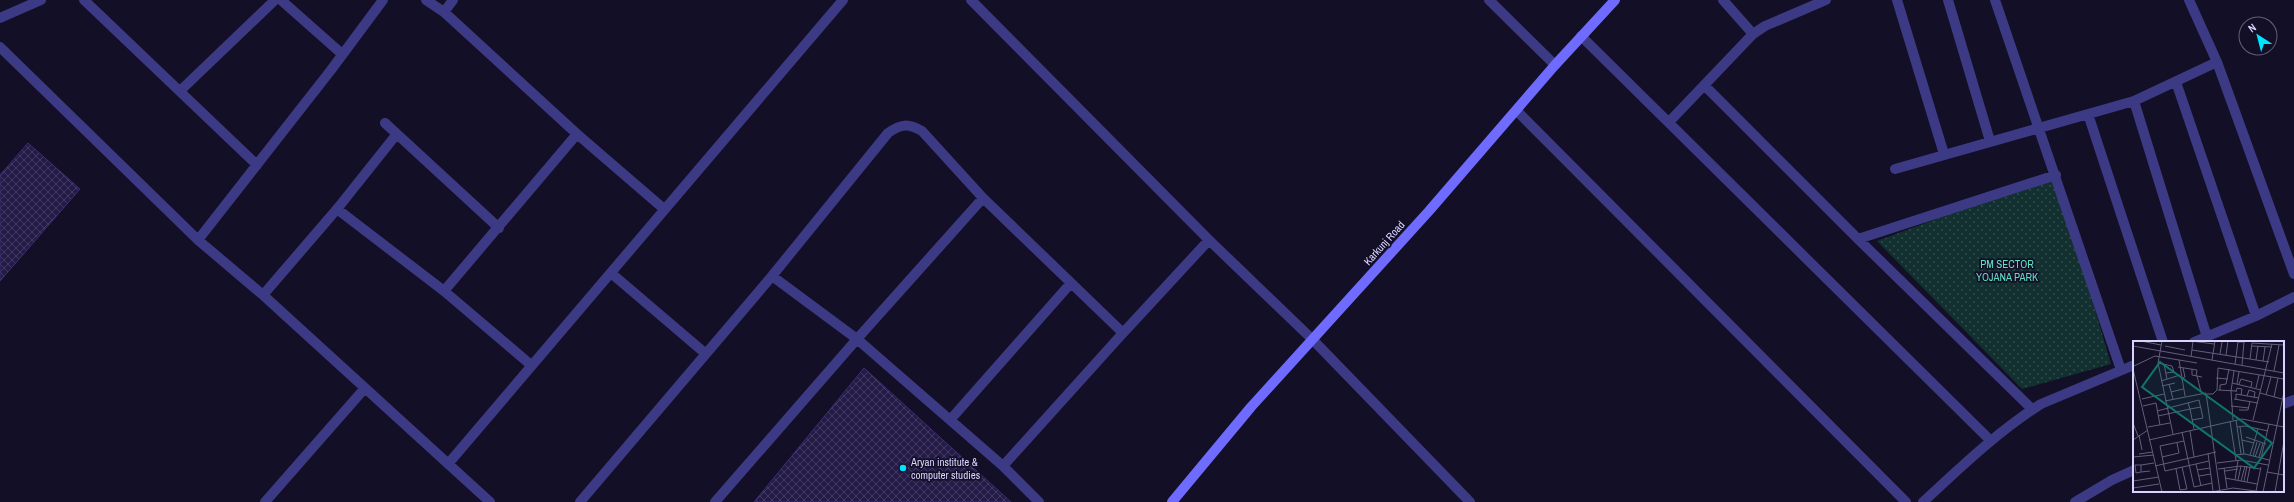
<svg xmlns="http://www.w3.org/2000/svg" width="2294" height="502" font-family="'Archivo Narrow',sans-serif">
<defs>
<pattern id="park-dots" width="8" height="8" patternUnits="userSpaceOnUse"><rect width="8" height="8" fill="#12302f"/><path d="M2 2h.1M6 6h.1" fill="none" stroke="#344d4e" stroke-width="1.8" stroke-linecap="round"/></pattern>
<pattern id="building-cross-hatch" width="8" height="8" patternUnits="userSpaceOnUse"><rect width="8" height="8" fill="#241b47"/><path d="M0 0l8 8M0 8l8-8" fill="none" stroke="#433b63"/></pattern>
</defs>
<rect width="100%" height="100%" fill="#130f26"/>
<path fill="url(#park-dots)" d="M2055,175l56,189 -89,25 -145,-148z"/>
<path fill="url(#building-cross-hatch)" stroke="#3b2d73" d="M28,143l52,46 -80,92v-106z
M864,368l147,134h-257z"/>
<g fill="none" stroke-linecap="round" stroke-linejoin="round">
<path stroke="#3d3a85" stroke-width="10" d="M84,0l173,165
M281,0l61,54
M426,0l18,12 133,122 87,75
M971,0l238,240 104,100 157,162
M1489,0l66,65
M1723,0l30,34
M1897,0l47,154
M1948,0l42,141
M1995,0l126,370
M2189,0l28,62 77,212
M444,12l9,-12
M0,18l41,-18
M1581,36l409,404
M0,47l198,193 65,55 227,207
M2176,82l80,234
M1704,85l154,154 174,170
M181,90l94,-90
M2134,101l73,236
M1517,111l389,391
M2088,114l75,228
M1669,122l84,-88 12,-8 61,-26
M385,123l114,105
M1895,169l239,-68 83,-39
M337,209l107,82 87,74
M1858,239l198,-64
M198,240l133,-170 52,-70
M611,273l95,81
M772,276l85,63 126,-141
M444,291l133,-157
M263,295l74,-86 59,-74
M1123,333l86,-93
M2194,342l62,-26 38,-19
M2283,404l11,-4
M950,420l121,-137
M448,464l395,-464
M265,502l100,-114
M580,502l192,-226 116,-143c13,-9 20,-10 34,-2l61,67 140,135 -120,133
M715,502l142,-163 146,127 36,36
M1923,502c38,-35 74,-70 118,-98l93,-39
M2075,502l37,-22 22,-10"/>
<path stroke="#6f6bff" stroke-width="10" d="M1172,502l79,-95 178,-196 126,-146 60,-65"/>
</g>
<circle fill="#00e5ff" stroke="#130f26" stroke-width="1.5" cx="903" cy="468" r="4"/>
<g text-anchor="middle" stroke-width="3.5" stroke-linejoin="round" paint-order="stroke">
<g font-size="11" fill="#d9d4ff" stroke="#130f26">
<text transform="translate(1384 243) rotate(-48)" y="4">Karkunj Road</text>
</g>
<g font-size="11" fill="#5fe0c0" stroke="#130f26">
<text x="2007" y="268">PM SECTOR<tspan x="2007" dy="13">YOJANA PARK</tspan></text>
</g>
<g font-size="11" fill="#d9d4ff" stroke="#130f26" text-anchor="start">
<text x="911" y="466">Aryan institute &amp;<tspan x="911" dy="13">computer studies</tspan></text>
</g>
</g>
<g transform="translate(2133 341)">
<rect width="151" height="151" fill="#130f26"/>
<path fill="none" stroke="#625e7d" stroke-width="1" d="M8,0l20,4M29,0l-4,22 15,71M58,0l23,3M0,5l151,27M32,5l20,4M119,5l20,1M59,9l77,12M87,13l2,-12M93,14l2,-14M58,16l2,-16M117,18l2,-16 32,2M46,19l6,36M79,19l3,-19M123,19l2,-14M130,20l2,-14M25,22l14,3 2,6 -8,1M31,23l3,15M102,23l3,-22h6l-2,23M1,25l21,-10 42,7M45,26l19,3 -1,6M0,28l29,123M59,28v6l10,2M141,30l5,-26M64,35l4,16M83,37l12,1M48,38l4,-2 -2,-9M28,40l19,-6M99,42l29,7M36,43l4,15M104,43l2,-12M106,43l2,-5 11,3 -1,5M29,45l13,-3M123,47l3,-13M85,49l18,1M87,49v-5l6,-1 3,-15M38,51l12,-3M103,51l1,-4 5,1 -1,6M127,52l22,6M74,53h6l4,-4 1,-22 66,11M133,54l5,-18M114,55l2,-6 6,2 -1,6M141,56l4,-19M9,58l22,-5M101,58l24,4M103,58v-5l23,4M32,60l41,-8 14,99M55,62l2,6 11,-2M10,65l13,-3 4,22M98,65l18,2M106,69h9l2,-9M24,70l42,-11 4,18 -11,2M25,75l32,-7 4,20M100,79l-2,-29 3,-20M103,79l5,34M120,79l19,-76M97,80l6,39M0,82l5,13M15,86l22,-4M104,86l8,-1 23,5M107,86l4,27M57,90l4,26M49,91l12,55 18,-4 1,8M6,94l3,15M113,96l20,7M0,99l15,-10M16,99l93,-21 42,8M109,99l12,3M51,100l-24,5 5,25 44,-10 -1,-8M6,113l14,-2M102,114l10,-1 24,6M117,114l8,-26M120,115l4,-14M0,116l21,-2M29,116l17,-4 -2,-10M122,116l5,-14M126,116l4,-14M128,117l8,-34M76,120l3,22M84,122l24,-3 27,5M63,123l5,22M8,124h-6l1,8 5,-1M22,125l61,-14M91,127l3,20M43,128l4,21 7,-1 -5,-22M85,128l23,-3 19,3M64,129l13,-2M17,130l-9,1v-7l13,-2M92,130l13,-2M134,131l17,3M66,135l12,-2M92,137l32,6M102,139l3,-20M105,139l3,-14M0,140l26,-4M108,140l4,-15M111,140l3,-15M114,141l3,-15M0,147l26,-4M123,150l5,-24M78,151l22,-4 30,4M130,151l21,-100M142,151l9,-51"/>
<path fill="#0f766e" fill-opacity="0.15" stroke="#0f766e" stroke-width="2" d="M27,21l112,81 -18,25 -112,-81z"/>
<rect width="151" height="151" fill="none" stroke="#d9d4ff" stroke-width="2"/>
</g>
<g transform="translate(2258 36) rotate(324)"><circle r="19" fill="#130f26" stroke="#625e7d"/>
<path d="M0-3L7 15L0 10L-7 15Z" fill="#00e5ff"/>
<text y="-6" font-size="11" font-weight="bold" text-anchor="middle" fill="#d9d4ff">N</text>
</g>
</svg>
